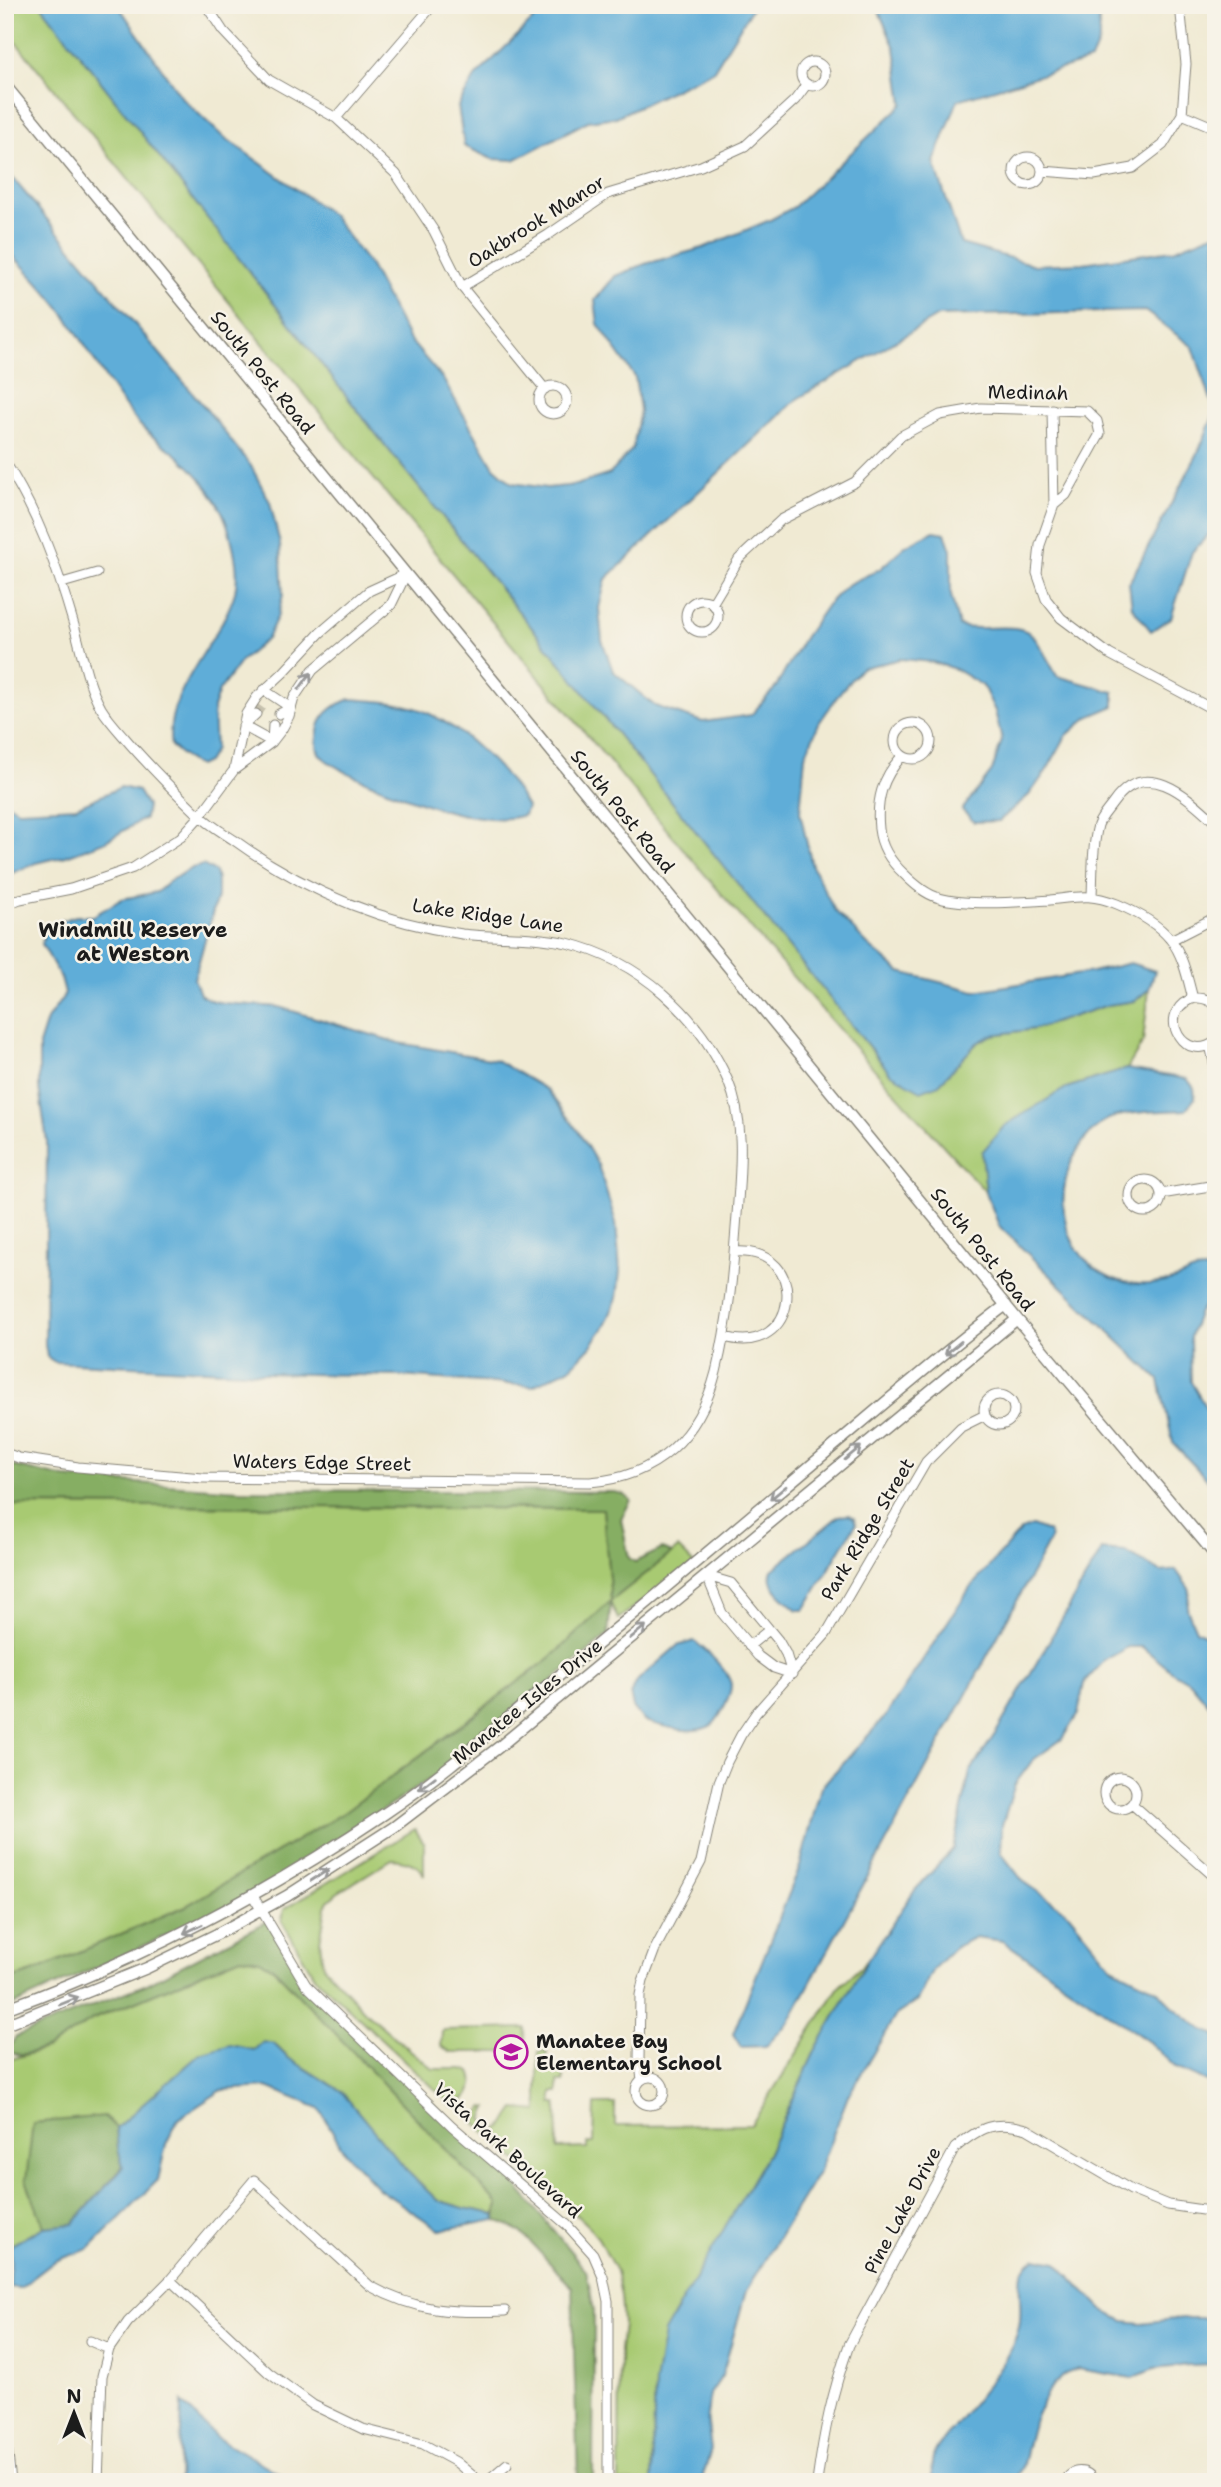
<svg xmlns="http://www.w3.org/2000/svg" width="1221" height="2487" font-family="'Shantell Sans',sans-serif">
<rect width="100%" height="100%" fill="#f7f3e8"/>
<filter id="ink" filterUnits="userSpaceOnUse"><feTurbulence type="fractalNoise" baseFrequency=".0143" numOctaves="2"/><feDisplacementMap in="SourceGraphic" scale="14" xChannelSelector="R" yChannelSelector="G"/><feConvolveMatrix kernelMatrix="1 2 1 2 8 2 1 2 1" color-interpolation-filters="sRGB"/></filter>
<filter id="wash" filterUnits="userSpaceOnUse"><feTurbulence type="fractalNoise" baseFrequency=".00686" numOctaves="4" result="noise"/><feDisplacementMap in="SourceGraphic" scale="28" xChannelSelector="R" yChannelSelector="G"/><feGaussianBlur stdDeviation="1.57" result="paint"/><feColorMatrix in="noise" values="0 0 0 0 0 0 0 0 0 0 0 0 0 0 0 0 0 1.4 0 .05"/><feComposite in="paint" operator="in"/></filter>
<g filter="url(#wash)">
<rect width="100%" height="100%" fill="#f0ead3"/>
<path fill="#a8ca72" stroke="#627347" stroke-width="2" d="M5,5h36l335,429 514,639 49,11 38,-41 15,-8 43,-6 73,-24 27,-4 14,-12 -6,53 -16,27 -61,19 -84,64 4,40c-170,-183 -330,-374 -490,-566 -165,-198 -328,-398 -491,-597z
M5,1505l598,4 8,92 67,-53 16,16 -76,55 -8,-17 -60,56 -205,154 -159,94 -153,66 -28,9z
M415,1829l9,14v32c-5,-12 -20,-15 -32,-16l-55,34 -10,9 -7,39 3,25 44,48 66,55h30l8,3c7,14 -2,23 -13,33l-5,1 -139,-130 -32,-55 2,-12z
M241,1957l19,3 14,9 224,235 -3,10 -31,-6 -27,-8 -163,-156 -20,6 -24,-5 -107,121 -79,61 -33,18 -6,-13v-171l43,-13 45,-29z
M867,1961l-50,86 -49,106 -113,230 -3,99h-33l1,-132 3,-26 -2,-28 -5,-25 -18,-33 -11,-13 -111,-102 1,-7 7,-9 4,1 -5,11 12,12 7,-3 13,-19 23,2v-59l9,-1 -1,8 12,10h5l1,13h-6v10h-6v12h5l1,45 30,-1v-5h6l1,-39h20v22l136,-1 88,-138z
M525,2028l1,20h-11l-8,4h-56l-10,-6 1,-15 2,-1z"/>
<path fill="#86ae64" stroke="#516540" stroke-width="2" d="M5,1464l60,14 175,12 374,2 9,2 8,6 -10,19 8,39 6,4 27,-13 10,4 -61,48 -3,34 -163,134 -192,127 -248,113v-28l28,-9 153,-66 159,-94 205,-154 61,-57 -8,-92 -598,-4z
M268,1921l38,64 200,188 80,97 8,40 -1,172h-15l-6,-195 -52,-56 -24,-11 2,-16 -224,-235 -14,-9 -19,-3 -148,62 -45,29 -27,7 -14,-3 9,-16 131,-52z
M104,2116l12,12 2,21 5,17 -50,58 -29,3 -18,-47 7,-57z"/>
<path fill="#5eadd8" stroke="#3d647a" stroke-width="2" d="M41,5h77l64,93 38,36 112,81 38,51 38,72 35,41 51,88 18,16 35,5 29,-3 34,-11 23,-26 7,-38 -5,-33 -37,-53 -3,-24 20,-24 30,-12 58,-16 67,-28 24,-13 109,-103 -8,-56 -19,-43h223v36l-8,19 -133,40 -24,62 27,82 74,21 48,-2 90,-13 43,-17v294l-24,25 -21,66 -20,13 -19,-24 -3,-24 68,-128 18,-43 -22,-65 -48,-36 -207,5 -141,83 -191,180 -7,29 3,32 11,31 42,35 48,16 48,-7 25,-28 28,-49 23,-33 20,-20 33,-16 25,-23 29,-15 11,2 6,17v45l8,31c22,7 60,-7 75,11 9,12 16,27 23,39l57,16v14l-26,11 -22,19 -19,34 -18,25 -30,26 -25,1 -12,-12 30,-39 10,-31 -7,-29 -12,-25 -28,-17 -23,-7 -31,-3 -40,9 -20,23 -22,32 -14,33 -5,56 12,54 23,45 33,34 32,27 75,19 117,-19 38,-9 25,8 -6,18 -14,12 -27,4 -73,24 -43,6 -15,8 -38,41 -18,7 -31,-18 -514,-639z
M560,5h194l-41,66 -97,46 -28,4 -74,39 -22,-1 -28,-13 -6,-40 17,-29 60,-59z
M5,169l202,241 44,56 19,36 10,42 3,51 -5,20 -11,24 -26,22 -22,30 -6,17 2,41 -8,13 -8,4 -9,-4 -19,-16c-9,-54 50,-104 64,-154 6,-24 -5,-67 -17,-88 -10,-18 -25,-35 -41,-49 -12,-10 -26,-18 -37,-30 -32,-36 -52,-80 -81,-118 -16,-21 -36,-40 -54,-60z
M350,699c27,2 56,3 80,15 36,17 78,58 97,93l-3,8c-18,6 -39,3 -58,0 -25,-3 -136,-43 -147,-62 -4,-8 -2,-19 0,-27 5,-15 18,-22 31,-27z
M121,787l17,4 9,15 -2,12 -41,24 -38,14 -30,7 -31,13v-74l13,8 58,-3z
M203,865l12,7 2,8v17l-23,82 6,15 10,6 14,3 55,4 120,36 97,17 51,30 31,41 20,34 18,58 4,48 -3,27 -12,28 -15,21 -20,21 -37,18 -132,-10 -139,-3 -207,-11 -8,-5 -2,-12 2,-204 -8,-53v-43l8,-25 18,-26 -4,-16 -19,-34 2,-10 10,-11 22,-7h17l29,-17 35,-7 15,-13 20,-11z
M1127,1069l60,10 7,9 1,10 -9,12c-20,1 -68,1 -83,12 -52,37 -56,126 7,155 19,9 42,9 62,3 19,-6 18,-11 40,-10l4,6v10l-18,28 -8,23 1,45 25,43v64l-43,-46 -14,-63 -160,-154 -13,-34 -4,-40 22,-26 62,-38z
M849,1515l5,3 2,6 -52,86h-7c-11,-10 -32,-24 -25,-40l67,-54z
M1032,1526l16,6 3,6 -262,484 -23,24 -25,1 -8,-13 67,-168 21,-79 64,-70 85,-129 51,-58z
M1102,1550l23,2 36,20 15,-2 14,20 -3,19 9,21 20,10v73l-25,-30 -17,-10 -32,-26h-14l-24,14 -20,22 -6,31 -16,25 -29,21 -18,24 -13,41 -1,28 22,28 44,31 45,55 44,22 20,20 26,20 14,6v51l-40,-18 -27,-26 -146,-101 -28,-4 -21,11 -21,21 -16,32 -21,14 -48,81 -29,75 -73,120 -24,85 -12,18 -3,22 4,34 -8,25 1,7h-52l3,-99 9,-51 104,-179 49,-106 50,-86 48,-71 38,-41 17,-77 27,-41z
M694,1641c10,7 37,32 37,45 0,8 -5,17 -9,25 -3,6 -7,13 -14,16 -20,8 -45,-1 -64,-6l-11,-14 -3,-13 8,-14 39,-34z
M263,2042l11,2 13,13 54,34 66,80 30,29 27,8 31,6 1,6 -56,10 -61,-41 -34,-36 -26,-45 -52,-21 -45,3 -44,29 -12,25 -8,36 -69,69 -34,12 -35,27 -10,-1 1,-42 33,-18 29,-3 50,-57 -5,-18 -2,-21 84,-74 30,-9 24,5z
M1036,2258l20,4 49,50 19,9 17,2 42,-5h33v46l-27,1 -35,4 -22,9 -54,-9 -13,5 -19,20 -14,32 -10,41 -9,15h-80c-2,-10 -2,-23 3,-32 4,-7 11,-15 16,-21 22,-29 60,-68 67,-103 6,-27 -10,-51 17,-68z
M182,2402l34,35 78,45h-115z"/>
</g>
<g filter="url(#ink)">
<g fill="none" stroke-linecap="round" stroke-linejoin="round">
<path stroke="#c6c1ae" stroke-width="9" stroke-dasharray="9 4.5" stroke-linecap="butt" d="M256,714l7,-10"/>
<defs>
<path id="minor" d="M206,5l17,26 46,49 67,38 60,56 38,57 28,56 83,102
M801 74a12 12 0 1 1 24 0a12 12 0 1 1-24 0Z
M1182,114l33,14
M336,118l97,-113
M1014 171a14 14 0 1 1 28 0a14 14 0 1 1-28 0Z
M1042,171l52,4 39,-7 30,-23 19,-31 4,-50 -6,-59
M462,287l86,-52 60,-41 93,-28 44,-20 50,-46 12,-16
M539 400a14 14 0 1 1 28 0a14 14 0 1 1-28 0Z
M1052,409l2,96
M5,462c32,49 52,105 68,160 9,29 13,59 28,86 6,10 15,20 23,29 23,27 48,52 73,76 11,11 25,19 37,27 68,49 145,82 228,94 34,4 71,1 105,9 71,17 132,71 161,138 18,42 12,90 9,134 -4,54 -8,105 -21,157 -17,65 -59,105 -126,110l-387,-4 -125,-11 -59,-9 -14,-5
M62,583l35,-10
M686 616a16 16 0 1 1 32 0a16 16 0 1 1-32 0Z
M712,604l27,-45 42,-39 74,-38 46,-46 39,-21 41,-7 106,3 10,10 3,13 -34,61 -12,10 -14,40 -3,28 9,26 15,19 48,36 107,57
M264,690l27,18 -12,6
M256,714l-13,12 29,16 1,-17
M895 741a18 18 0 1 1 36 0a18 18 0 1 1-36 0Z
M902,756c-20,22 -26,44 -23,73 2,18 12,33 25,45 10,10 21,20 35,24 29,8 80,4 111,2 28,-3 40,-7 67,4 19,8 41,20 53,35 13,15 18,41 23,60
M1092,896c1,-23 0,-48 6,-71 3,-8 10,-15 15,-22 32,-46 72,-9 103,20
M5,905l15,-6 51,-10 62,-21 48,-31 19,-21 34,-46 38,-28 10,-13 7,-13 5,-18 19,-28 78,-65 15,-31 -37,17 -49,42 -37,40 -26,24 -11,17 -12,56
M1171,940l45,-23
M1216,1005c-8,-6 -18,-9 -27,-5 -33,16 -4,65 27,41
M1210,1045l6,26
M1129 1196a16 16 0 1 1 32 0a16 16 0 1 1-32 0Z
M1161,1194l55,-9
M725,1337c74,22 87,-90 10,-85
M984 1410a15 15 0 1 1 30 0a15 15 0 1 1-30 0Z
M707,1576l24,7 47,57 8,14 6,20 -18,-6 -16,-12 -36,-43z
M749,1646l20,-16
M1104 1793a16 16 0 1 1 32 0a16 16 0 1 1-32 0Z
M1132,1804l84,74
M253,1896l53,89 146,141 115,99 26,29 10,23 5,24v181
M636 2091a14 14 0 1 1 28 0a14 14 0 1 1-28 0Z
M642,2079l-3,-19 1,-65 3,-14 12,-32 46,-87 18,-80 8,-20 14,-27 15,-22 70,-79 100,-172 35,-35 24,-12
M170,2280l99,93 44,32 50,24 60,15 33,18 24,20
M90,2341l19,8
M5,2427l6,55
M98,2482l4,-106 7,-27 19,-27 42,-42 84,-100 116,106c47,26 82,27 135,25
M486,2482l21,-18
M817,2482c7,-51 15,-89 32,-137l106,-197c25,-21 39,-28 72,-19l104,61 37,15 48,7
M1065,2482c7,-14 22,-14 30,0"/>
<path id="tertiary" d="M5,85l1012,1234 199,237
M5,2009c135,-49 260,-115 379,-195 56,-37 108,-83 160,-126 96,-78 190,-158 285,-238 58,-49 116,-99 177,-145
M5,2025l142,-57 70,-34 70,-38 107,-69 105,-80 518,-428"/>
</defs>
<use href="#minor" stroke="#868378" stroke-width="11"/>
<use href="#tertiary" stroke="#868378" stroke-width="13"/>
<use href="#minor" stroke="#fff" stroke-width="9"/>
<use href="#tertiary" stroke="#fff" stroke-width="10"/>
</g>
<defs><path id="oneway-shaft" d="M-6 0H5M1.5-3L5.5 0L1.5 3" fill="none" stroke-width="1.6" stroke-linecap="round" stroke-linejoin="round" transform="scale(1.75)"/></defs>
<g stroke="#999">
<use href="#oneway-shaft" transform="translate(305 681) rotate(-54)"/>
<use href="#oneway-shaft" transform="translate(953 1348) rotate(141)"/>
<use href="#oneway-shaft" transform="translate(853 1453) rotate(-40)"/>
<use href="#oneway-shaft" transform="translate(778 1493) rotate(140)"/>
<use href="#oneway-shaft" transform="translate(638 1632) rotate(-39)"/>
<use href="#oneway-shaft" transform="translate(427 1783) rotate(143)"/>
<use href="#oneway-shaft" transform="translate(320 1875) rotate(-33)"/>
<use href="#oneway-shaft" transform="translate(193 1929) rotate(154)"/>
<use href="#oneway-shaft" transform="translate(69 2001) rotate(-22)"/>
</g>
</g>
<defs>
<symbol id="school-ring" viewBox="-11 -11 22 22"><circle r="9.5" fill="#f7f3e8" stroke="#b5179e" stroke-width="1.5"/><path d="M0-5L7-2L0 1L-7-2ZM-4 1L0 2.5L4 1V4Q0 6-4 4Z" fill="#b5179e"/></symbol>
</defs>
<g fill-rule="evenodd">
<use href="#school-ring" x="492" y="2033" width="38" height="38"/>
</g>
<g text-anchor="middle" stroke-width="5" stroke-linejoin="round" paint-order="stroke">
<g font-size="19" fill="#1c1c1c" stroke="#f7f3e8">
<text transform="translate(536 221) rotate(-32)" y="7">Oakbrook Manor</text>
<text transform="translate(263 372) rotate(51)" y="7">South Post Road</text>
<text transform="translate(1028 392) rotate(1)" y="7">Medinah</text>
<text transform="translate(623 811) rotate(51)" y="7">South Post Road</text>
<text transform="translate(488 915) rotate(8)" y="7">Lake Ridge Lane</text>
<text transform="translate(983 1249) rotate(51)" y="7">South Post Road</text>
<text transform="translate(322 1462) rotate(1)" y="7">Waters Edge Street</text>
<text transform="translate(867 1529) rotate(-59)" y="7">Park Ridge Street</text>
<text transform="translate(527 1701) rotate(-39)" y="7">Manatee Isles Drive</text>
<text transform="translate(508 2150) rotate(42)" y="7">Vista Park Boulevard</text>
<text transform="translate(902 2210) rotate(-62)" y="7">Pine Lake Drive</text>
</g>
<g font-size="19" font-weight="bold" fill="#1c1c1c" stroke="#f7f3e8" text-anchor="start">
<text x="536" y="2048">Manatee Bay<tspan x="536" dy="22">Elementary School</tspan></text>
</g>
<g font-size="21" font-weight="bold" fill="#1c1c1c" stroke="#f7f3e8">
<text x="133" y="937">Windmill Reserve<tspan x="133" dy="24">at Weston</tspan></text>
</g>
</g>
<rect width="1221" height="2487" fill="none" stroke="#f7f3e8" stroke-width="28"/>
<g transform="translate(74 2413)" stroke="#f7f3e8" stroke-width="5" paint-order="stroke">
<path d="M0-5L12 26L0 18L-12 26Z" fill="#1c1c1c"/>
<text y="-10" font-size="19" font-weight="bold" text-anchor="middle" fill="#1c1c1c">N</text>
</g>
</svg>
